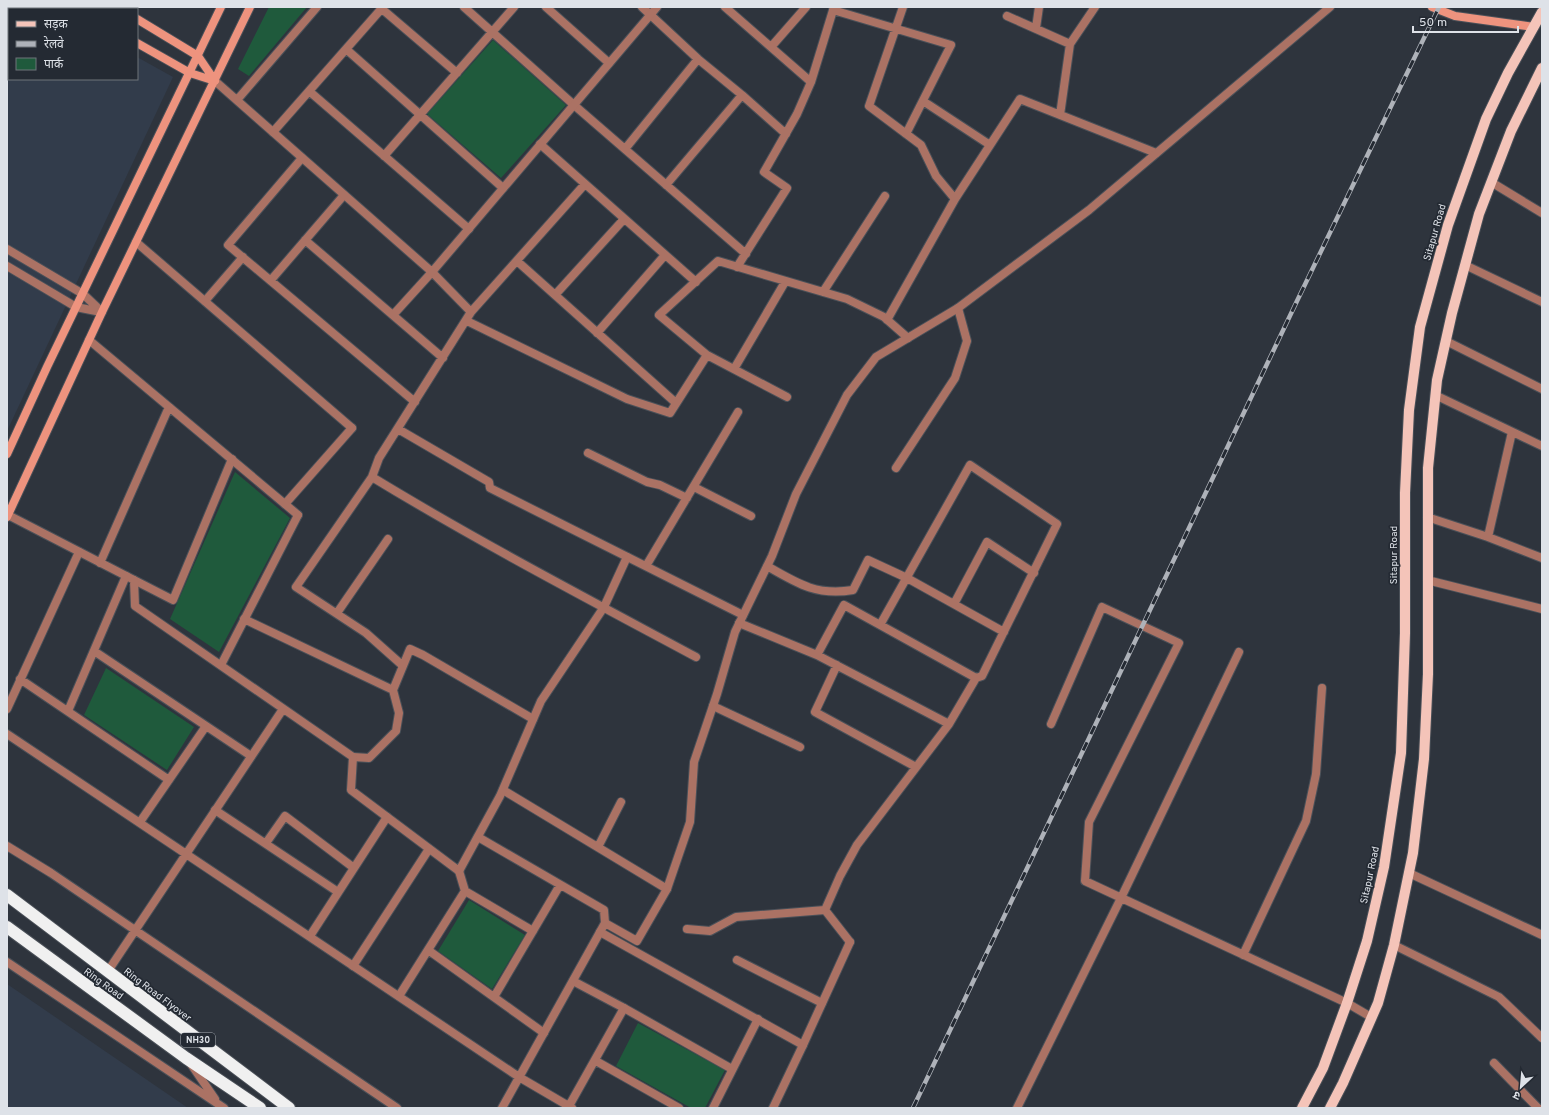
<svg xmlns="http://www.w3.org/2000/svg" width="1549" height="1115" font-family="Overpass,'Noto Sans Devanagari',sans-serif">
<rect width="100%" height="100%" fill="#2e343d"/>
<path fill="#323c4b" d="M7,7h41l4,2h-43v70h128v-22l36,20 -166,354z
M7,984l181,124h-181z"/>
<path fill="#1f5a3c" d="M269,7h38l-58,69 -11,-7z
M493,40l73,65 -65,73 -74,-64z
M235,472l55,46 -71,134 -49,-33z
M106,668l88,59 -27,43 -83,-55z
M469,900l56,35 -33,54 -54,-38z
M638,1023l87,47 -20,38h-14l-75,-42z"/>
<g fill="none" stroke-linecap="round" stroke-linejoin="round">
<defs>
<path id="lane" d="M464,7l110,98 172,149
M546,7l63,56
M642,7l56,52 44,36 44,39
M725,7l86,75
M903,7l-34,99 52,39 15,31 19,23
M382,9l75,64
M833,10l118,35 -45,89
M1007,16l63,28
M1036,28l3,-21
M771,47l35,-40
M346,49l157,139
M309,91l160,138
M923,101l67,44
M1060,115l10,-71 25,-37
M273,132l110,-125
M540,144l156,138
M625,149l73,-90
M384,156l130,-149
M302,158l-74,87 187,157
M666,185l76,-90
M305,240l138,118
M517,261l159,142
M737,267l50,-79 -23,-16 33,-58 14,-32 23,-75
M271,280l73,-85
M823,292l62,-96
M555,295l69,-76
M205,301l38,-44
M393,315l39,-43 39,40
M887,320l68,-121 65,-100 136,54
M467,321l160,78 43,14 37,-58
M597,333l68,-78
M734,369l51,-87
M1435,395l107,51
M787,397l-80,-42 -48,-40 59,-54 129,38 37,18 24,21
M398,429l91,53 1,6 253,127
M588,453l59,29 13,3 27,13
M896,468l59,-90 12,-37 -9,-33
M372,477c105,64 216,122 324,180
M694,487l57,29
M285,504l67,-76
M1427,517l61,20 24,-105
M1488,537l54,21
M646,566l92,-154
M907,578l97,54
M134,580l39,20 59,-141
M1427,580l115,29
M954,604l33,-62 47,31
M337,613l51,-74
M244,619l149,71 6,23 -3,18 -27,27 -16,-1
M739,623l78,32 132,69
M94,651l157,105
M817,655l27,-50 132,73
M221,665l77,-150
M402,665l-36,-32 -70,-46 76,-110 7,-19 92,-146 114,-128
M837,665l-22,47 101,55
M20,679l149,101
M393,690l17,-41 13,6 110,64
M713,706l87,41
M7,709l72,-157
M68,711l58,-135
M503,790l164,99
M215,810l123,82
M140,822l66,-96
M478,837l126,73 1,13
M266,843l19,-27 69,52
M598,847l23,-45
M459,871l6,20 68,40
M825,910l15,-34 17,-31 92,-121 27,-46 6,-2 75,-152 -87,-59 -90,160
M687,929l23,2 26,-14 89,-7 25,32
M600,932l203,113
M310,936l77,-119
M428,950l116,83
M737,960l85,43
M353,966l76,-117
M573,981l51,27 108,61
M399,996l66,-105
M494,997l66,-112"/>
<path id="street" d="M215,81l217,191 225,-265
M237,100l80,-93
M1491,182l51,31
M136,242l216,186
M7,249l76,45 19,18
M1465,265l77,37
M7,266l69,41 25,5
M89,340l209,175
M1446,341l96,48
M8,515l126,65 1,26 218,151 -2,33 108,81 41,-75 41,-95 63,-94 23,-50
M100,563l69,-156
M767,566c31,18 50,30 86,24l15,-30 39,18
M1051,724l51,-117 77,36 -90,179 -4,59 262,122 24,14
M7,734l512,343 53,31
M7,846l44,27 346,235
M1409,873l133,62
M1394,945l105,52 43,41
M1243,955l63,-134 10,-47 6,-86
M7,962l217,146
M108,971l175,-262
M596,1061l83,47
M1494,1063l44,45
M191,1064l24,35
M569,1106l55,-98
M502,1108l103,-185 32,18 30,-52 23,-67 4,-60 23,-68 18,-62 37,-76 24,-62 51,-99 29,-38 82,-49 131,-98 241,-203
M713,1108l45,-89
M773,1108l30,-63 47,-103
M1017,1108l104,-210 118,-246"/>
<path id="secondary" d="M73,7l3,2
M117,7l4,2
M1432,7l23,9 79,11
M137,19l61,37 17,25
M137,43l53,30 25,8
M7,454l40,-87 174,-360
M7,517l95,-205 148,-305"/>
<path id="primary" d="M1302,1108l21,-40 24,-65 20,-62 17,-74 17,-114 4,-120v-140l4,-83 11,-83 28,-102 38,-106 22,-46 34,-61
M1330,1108l13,-25 35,-80 16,-58 19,-92 11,-94 4,-85v-206l9,-88 15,-67 27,-99 32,-83 31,-63"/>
<path id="highway" d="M7,895l282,213
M7,927l179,131 74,50"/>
</defs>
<use href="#lane" stroke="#4a5058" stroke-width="10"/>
<use href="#street" stroke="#4a5058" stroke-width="10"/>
<use href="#secondary" stroke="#4a5058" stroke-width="10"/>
<use href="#primary" stroke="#4a5058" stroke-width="12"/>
<use href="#highway" stroke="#4a5058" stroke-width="14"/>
<use href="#lane" stroke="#ab7264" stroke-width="8"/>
<use href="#street" stroke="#ab7264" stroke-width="8"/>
<use href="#secondary" stroke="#ee937e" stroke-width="8"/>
<use href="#primary" stroke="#f4c4b9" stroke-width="10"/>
<use href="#highway" stroke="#f0f0f0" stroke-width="12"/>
<defs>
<path id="rail" d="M913,1108l384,-807 142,-294"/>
</defs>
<use href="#rail" stroke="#aeb2b9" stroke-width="4.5"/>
<use href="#rail" stroke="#242a33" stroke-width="3" stroke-dasharray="9" stroke-linecap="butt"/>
</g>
<g text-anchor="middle" stroke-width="3.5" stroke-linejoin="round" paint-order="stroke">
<rect fill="#242a33" stroke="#a6abb2" stroke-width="1" x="181" y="1033" width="34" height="14" rx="3"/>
<g font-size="9" font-weight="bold" fill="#dee2e8">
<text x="198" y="1043">NH30</text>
</g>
<g font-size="10" fill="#dee2e8" stroke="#242a33">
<text transform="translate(1434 232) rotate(-74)" y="4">Sitapur Road</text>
<text transform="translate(1393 555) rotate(-90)" y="4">Sitapur Road</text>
<text transform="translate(1369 875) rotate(-78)" y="4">Sitapur Road</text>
<text transform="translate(104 983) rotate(36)" y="4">Ring Road</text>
<text transform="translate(158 994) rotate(37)" y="4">Ring Road Flyover</text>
</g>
</g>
<rect width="1549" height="1115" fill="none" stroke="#dee2e8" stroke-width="16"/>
<rect x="8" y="8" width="130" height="72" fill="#242a33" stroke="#6e747b"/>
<rect x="16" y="21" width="20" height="6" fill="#f4c4b9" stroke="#6e747b"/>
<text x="44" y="28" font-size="12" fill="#dee2e8">सड़क</text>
<rect x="16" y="41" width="20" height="6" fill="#aeb2b9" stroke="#6e747b"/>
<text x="44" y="48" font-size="12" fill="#dee2e8">रेलवे</text>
<rect x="16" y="58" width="20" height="12" fill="#1f5a3c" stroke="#6e747b"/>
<text x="44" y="68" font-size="12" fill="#dee2e8">पार्क</text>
<g transform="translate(1521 1087) rotate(206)" stroke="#242a33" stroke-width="3" paint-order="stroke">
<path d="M0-3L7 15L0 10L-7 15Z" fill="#dee2e8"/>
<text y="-6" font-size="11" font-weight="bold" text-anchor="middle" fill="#dee2e8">उ</text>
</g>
<path d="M1413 26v6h105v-6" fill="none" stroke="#dee2e8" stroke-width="2"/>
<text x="1419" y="26" font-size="12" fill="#dee2e8" stroke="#242a33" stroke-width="3" paint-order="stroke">50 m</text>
</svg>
